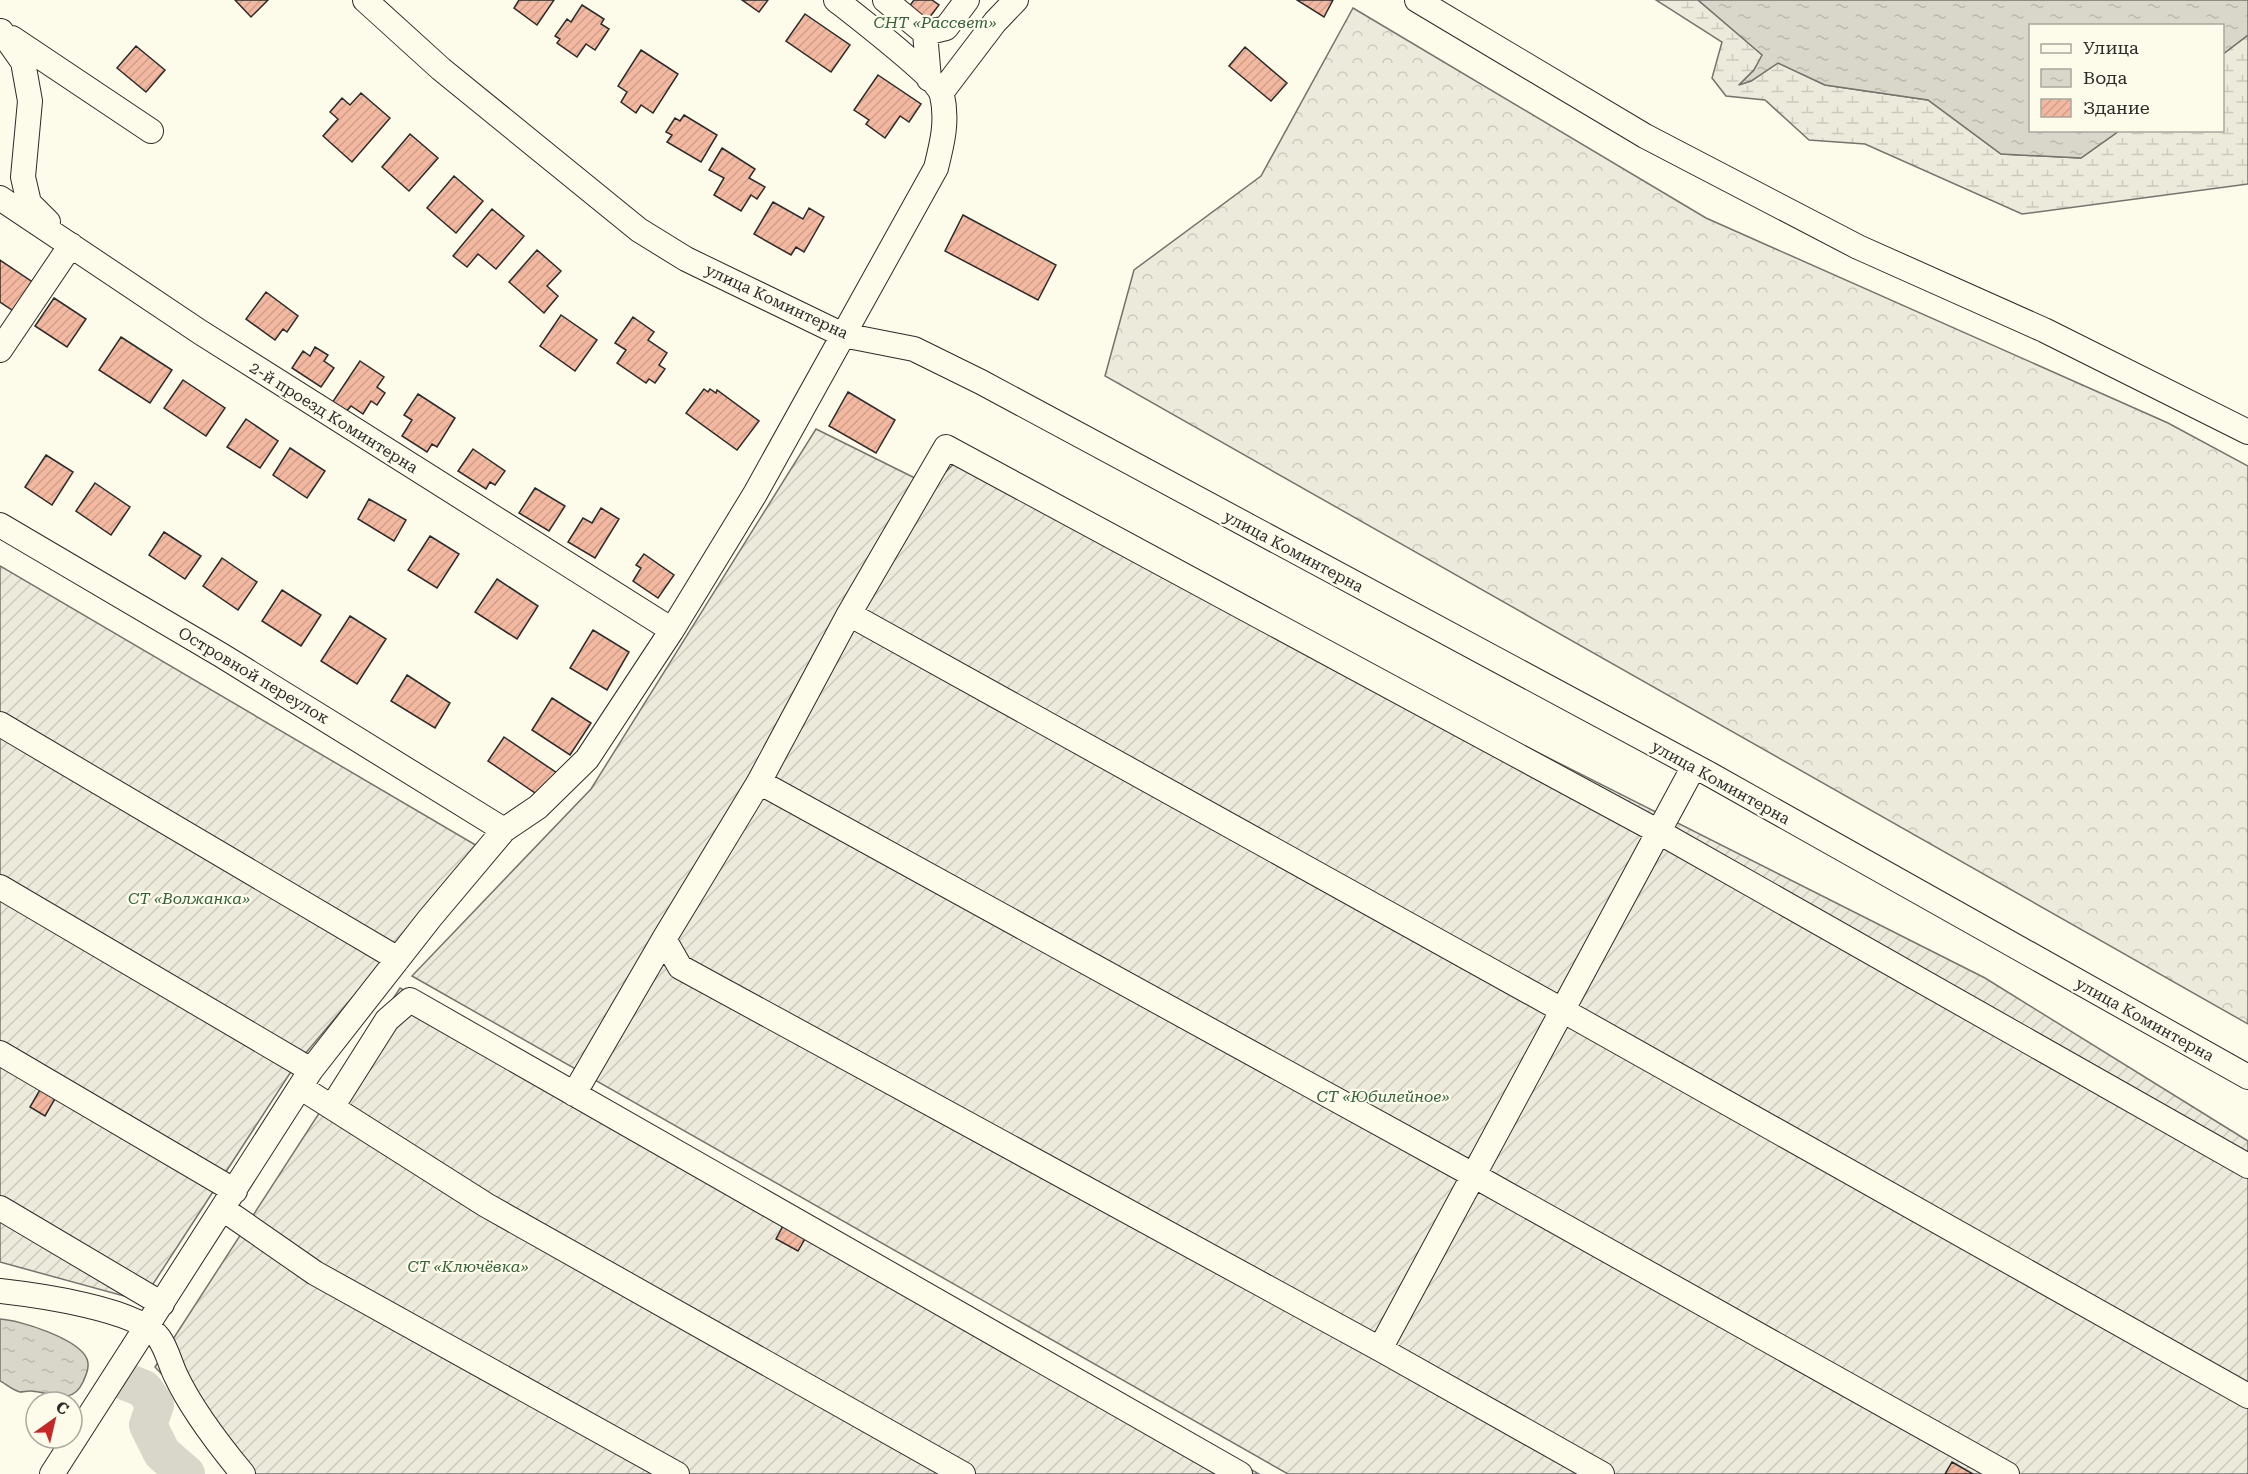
<svg xmlns="http://www.w3.org/2000/svg" width="2248" height="1474" font-family="'Roboto Serif',serif">
<defs>
<pattern id="forest-crowns" width="20" height="18" patternUnits="userSpaceOnUse" patternTransform="scale(1.5)"><rect width="20" height="18" fill="#ecebdb"/><path d="M2 6a3 3 0 1 1 6 0M12 15a3 3 0 1 1 6 0" fill="none" stroke="#cbcabc"/></pattern>
<pattern id="wetland-marsh" width="20" height="14" patternUnits="userSpaceOnUse" patternTransform="scale(1.5)"><rect width="20" height="14" fill="#ecebdb"/><path d="M1 5h8M5 5V1M11 12h8M15 12V8" fill="none" stroke="#cbcabc"/></pattern>
<pattern id="garden-furrows" width="10" height="10" patternUnits="userSpaceOnUse" patternTransform="scale(1.5)"><rect width="10" height="10" fill="#ecebdb"/><path d="M-1 1l2-2M0 10L10 0M9 11l2-2" fill="none" stroke="#cbcabc"/></pattern>
<pattern id="water-ripples" width="26" height="14" patternUnits="userSpaceOnUse" patternTransform="scale(1.5)"><rect width="26" height="14" fill="#d8d7c9"/><path d="M2 4q2-2 4 0t4 0M15 11q2-2 4 0t4 0" fill="none" stroke="#bab9ad"/></pattern>
<pattern id="building-hatch" width="6" height="6" patternUnits="userSpaceOnUse" patternTransform="scale(1.5)"><rect width="6" height="6" fill="#f2b8a0"/><path d="M-1 1l2-2M0 6l6-6M5 7l2-2" fill="none" stroke="#d09e8a"/></pattern>
</defs>
<rect width="100%" height="100%" fill="#fdfbea"/>
<path fill="url(#forest-crowns)" stroke="#74746e" stroke-width="1.5" d="M1353,8l353,210 462,205 80,43v558l-1143,-648 29,-106 127,-94z"/>
<path fill="url(#wetland-marsh)" stroke="#74746e" stroke-width="1.5" d="M1656,0h42l65,55 -9,15 -14,14 11,-3 27,-18 47,22 103,15 73,54 80,4 38,-27 103,-1 1,-76 25,-19v149l-226,30 -157,-70 -56,-4 -44,-40 -39,-4 -14,-18 10,-36z"/>
<path fill="url(#garden-furrows)" stroke="#74746e" stroke-width="1.5" d="M816,429l115,57 27,-26 1027,518 263,163v333h-960l-876,-498 179,-187z
M0,566l479,281 -185,220 -152,234 -142,-39z
M400,988l859,486h-1003l-101,-107z"/>
<path fill="url(#water-ripples)" stroke="#74746e" stroke-width="1.5" d="M1698,0h550v35l-25,19 -1,-28h-192v104l89,1 -38,27 -80,-4 -73,-54 -103,-15 -47,-22 -27,18 -12,4 15,-15 8,-15z
M0,1319c20,1 79,20 87,40 3,8 -1,16 -4,23 -12,26 -34,9 -53,9 -2,0 -8,1 -10,1 -6,-1 -14,-8 -20,-11z"/>
<g fill="none" stroke-linecap="round" stroke-linejoin="round">
<path stroke="#d8d7c9" stroke-width="38" d="M122,1380l22,9 11,16 -7,20 14,28 24,21"/>
</g>
<path fill="url(#building-hatch)" stroke="#2b2b2b" stroke-width="1.5" d="M235,0h33l-17,17z
M519,0h35l-17,25 -23,-17z
M742,0h26l-9,12z
M914,0h18l7,5 -16,21 -18,-14z
M1297,0h36l-9,17z
M582,5l22,14 -3,5 8,5 -14,21 -9,-6 -9,13 -20,-14 3,-4 -5,-3 12,-17 4,3z
M805,14l45,31 -19,27 -45,-31z
M136,46l29,24 -19,22 -29,-24z
M1245,47l42,36 -16,18 -42,-35z
M641,50l37,24 -25,39 -12,-8 -5,8 -15,-11 6,-10 -9,-6z
M878,75l43,29 -12,18 -9,-6 -15,22 -19,-14 3,-4 -15,-10z
M361,93l29,25 -38,44 -29,-26 15,-17 -8,-7 12,-14 8,7z
M684,115l33,20 -16,27 -34,-20 5,-7 -6,-3 9,-14 5,3z
M410,134l28,24 -29,33 -27,-24z
M722,148l33,21 -6,9 16,9 -8,12 -6,-4 -10,16 -27,-16 10,-17 -15,-8z
M454,176l29,25 -27,32 -29,-25z
M773,202l30,17 6,-11 15,9 -20,35 -8,-5 -5,8 -37,-21z
M492,209l32,27 -28,33 -18,-15 -11,13 -14,-11z
M963,215l93,50 -18,35 -93,-49z
M537,250l24,21 -14,15 11,10 -14,17 -35,-31z
M0,260l34,23 -19,29 -15,-10z
M266,292l32,24 -11,16 -4,-3 -8,11 -29,-21z
M54,298l32,21 -19,28 -32,-21z
M561,315l36,25 -22,31 -35,-25z
M633,317l21,15 -6,8 19,13 -8,12 6,4 -10,14 -6,-4 -3,4 -29,-20 9,-13 -11,-7z
M121,337l51,33 -22,33 -51,-33z
M315,347l13,8 -4,6 10,7 -13,19 -29,-19 11,-17 7,5z
M360,361l24,16 -7,10 8,6 -8,12 -6,-4 -8,13 -12,-8 -5,6 -14,-9z
M183,380l42,28 -19,28 -42,-28z
M704,389l4,3 2,-3 6,4 1,-3 42,31 -22,29 -51,-37z
M848,392l47,28 -19,33 -47,-27z
M418,394l37,24 -18,29 -5,-3 -5,8 -25,-16 10,-16 -8,-5z
M246,419l32,22 -18,27 -33,-21z
M290,448l35,23 -18,27 -34,-23z
M473,449l32,22 -10,14 -5,-3 -4,7 -28,-18z
M46,455l27,17 -21,33 -27,-18z
M95,483l35,24 -19,28 -35,-24z
M535,488l30,18 -16,25 -30,-18z
M369,499l37,21 -12,21 -36,-22z
M601,508l18,11 -24,39 -27,-16 15,-24 9,5z
M164,532l37,24 -16,23 -36,-24z
M430,536l29,18 -22,34 -29,-18z
M644,554l30,21 -16,23 -25,-17 8,-13 -5,-3z
M222,558l35,24 -19,28 -35,-24z
M497,579l41,27 -21,33 -42,-27z
M282,590l39,25 -20,31 -39,-25z
M350,616l36,23 -29,45 -36,-23z
M593,630l36,22 -22,38 -37,-22z
M407,675l43,28 -15,25 -44,-27z
M552,698l39,25 -21,32 -38,-25z
M504,737l53,36 -16,24 -53,-36z
M41,1088l15,9 -11,19 -15,-9z
M784,1224l22,13 -8,14 -22,-12z
M1952,1462l21,12h-28z"/>
<g fill="none" stroke-linecap="round" stroke-linejoin="round">
<defs>
<path id="minor" d="M365,0l76,69 198,161 47,29 157,76 71,14 67,33 730,393 537,302
M885,0l40,33 4,46
M1417,0l228,136 213,111 186,83 204,102
M1,31l22,31 7,39 -7,76 6,26 19,19
M925,33l21,-5 21,-28
M12,38l139,93
M941,93l54,-71 21,-22
M0,198l200,134 472,298
M0,350l71,-105
M0,525l221,130 283,175
M849,614l97,-167 713,385 589,334
M0,724l398,235
M759,782l90,-168 713,396 686,386
M0,887l311,183
M0,1053l235,138
M300,1087l186,118 477,269
M574,1094l90,-155
M332,1107l55,-87 23,-20 830,474
M0,1208l162,96
M223,1209l92,64 362,201
M0,1291c36,4 139,18 159,47 8,11 11,26 17,38 16,34 43,69 67,98
M1380,1349l314,-583
M52,1474l259,-404 119,-152 74,-88 34,-23 49,-48 85,-129 83,-136 181,-326c6,-24 12,-47 6,-73 -5,-17 -87,-80 -106,-95
M1602,1474l-222,-125 -700,-382 -16,-28 95,-157 714,393 534,299"/>
</defs>
<use href="#minor" stroke="#2b2b2b" stroke-width="26"/>
<use href="#minor" stroke="#fdfbea" stroke-width="24"/>
</g>
<g text-anchor="middle" stroke-width="4.5" stroke-linejoin="round" paint-order="stroke">
<g font-size="16" font-style="italic" fill="#34623c" stroke="#fdfbea">
<text x="935" y="28">СНТ «Рассвет»</text>
<text x="189" y="904">СТ «Волжанка»</text>
<text x="1383" y="1102">СТ «Юбилейное»</text>
<text x="468" y="1272">СТ «Ключёвка»</text>
</g>
<g font-size="16" fill="#2b2b2b" stroke="#fdfbea">
<text transform="translate(777 301) rotate(25)" y="6">улица Коминтерна</text>
<text transform="translate(334 417) rotate(32)" y="6">2-й проезд Коминтерна</text>
<text transform="translate(1294 551) rotate(28)" y="6">улица Коминтерна</text>
<text transform="translate(254 675) rotate(31)" y="6">Островной переулок</text>
<text transform="translate(1721 782) rotate(29)" y="6">улица Коминтерна</text>
<text transform="translate(2145 1019) rotate(29)" y="6">улица Коминтерна</text>
</g>
</g>
<rect x="2029" y="24" width="195" height="108" fill="#fdfbea" stroke="#a9a89e" stroke-width="1.5"/>
<rect x="2041" y="44" width="30" height="9" fill="#fdfbea" stroke="#a9a89e" stroke-width="1.5"/>
<text x="2083" y="54" font-size="18" fill="#2b2b2b">Улица</text>
<rect x="2041" y="69" width="30" height="18" fill="url(#water-ripples)" stroke="#a9a89e" stroke-width="1.5"/>
<text x="2083" y="84" font-size="18" fill="#2b2b2b">Вода</text>
<rect x="2041" y="99" width="30" height="18" fill="url(#building-hatch)" stroke="#a9a89e" stroke-width="1.5"/>
<text x="2083" y="114" font-size="18" fill="#2b2b2b">Здание</text>
<g transform="translate(54 1420) rotate(34)"><circle r="28" fill="#fdfbea" stroke="#a9a89e" stroke-width="1.5"/>
<path d="M0-4.5L10 22L0 15L-10 22Z" fill="#c62828"/>
<text y="-9" font-size="16" font-weight="bold" text-anchor="middle" fill="#2b2b2b">С</text>
</g>
</svg>
